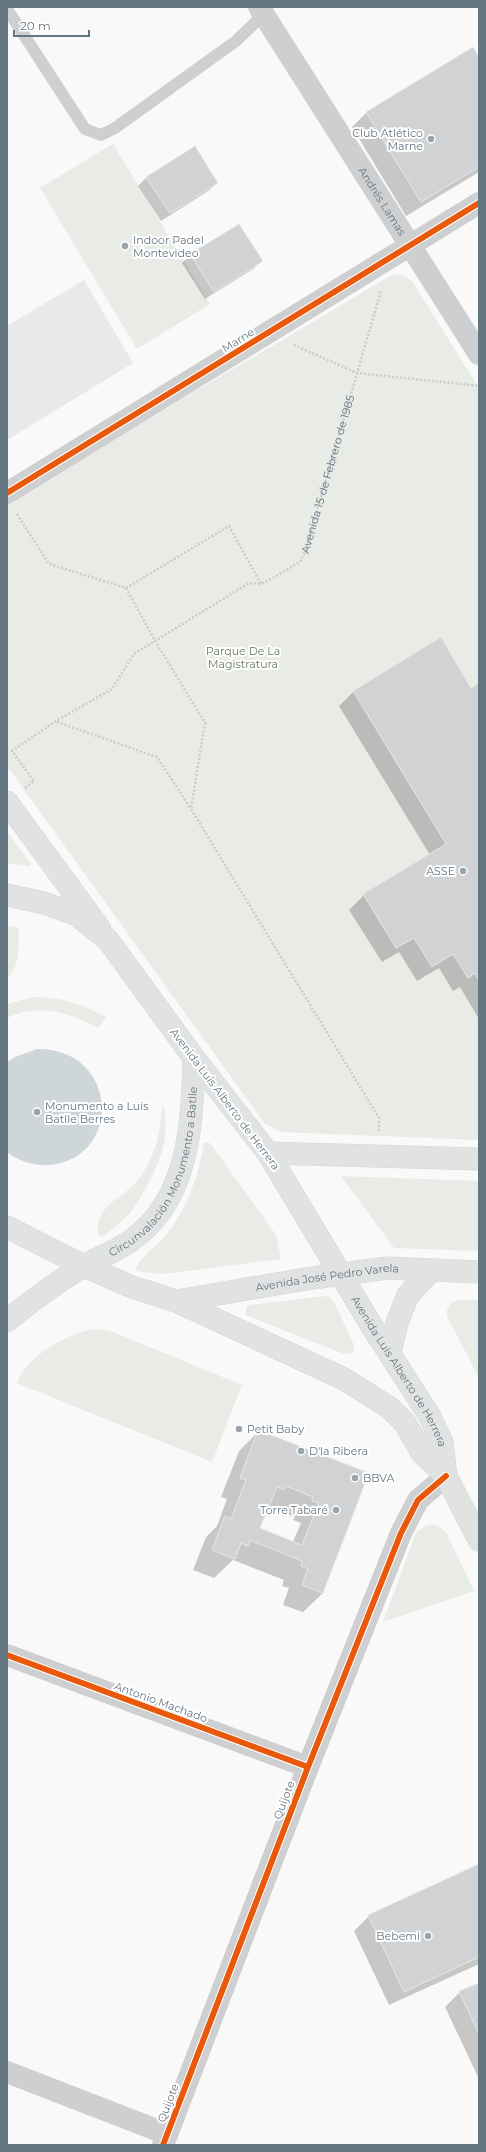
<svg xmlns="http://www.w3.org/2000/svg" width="486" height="2152" font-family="Montserrat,sans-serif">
<rect width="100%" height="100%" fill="#f9f9f9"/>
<path fill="#e8e9e9" d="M84,280l49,83 -126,77v-114z"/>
<path fill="#e8ebe6" d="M113,144l97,160 -73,45 -97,-161z
M399,274l13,7 67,107v752l-198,-8 -16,-8 -258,-358v-263l385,-228z
M7,831l24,33 -2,2 -22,-3z
M11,926l8,2c-1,18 2,38 -12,51v-52z
M32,997c32,1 45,5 74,20l-8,11c-29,-16 -60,-25 -91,-10v-14z
M162,1106h2c1,10 2,21 1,31 -2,21 -23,63 -37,78 -8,9 -17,15 -26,22l-4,-3c-3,-29 23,-34 39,-53 18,-22 24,-49 25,-75z
M204,1143h6l66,92 5,24 -118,15 -27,-3c-1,-10 22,-26 29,-35 22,-26 33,-59 39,-93z
M341,1176l138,5v70l-85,-3z
M325,1296l5,2 4,4 20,43v5l-4,4h-6l-98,-39v-8l4,-2z
M458,1300h21v78l-32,-62c-1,-8 3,-14 11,-16z
M99,1329l14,3 129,53 -30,77 -195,-79c9,-27 54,-53 82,-54z
M427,1525h9l10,7 28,59 -91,31 33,-89z"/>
<path fill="#ced6d9" d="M37,1049c81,-1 87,108 13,116 -15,1 -31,-3 -43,-13v-90l8,-5z"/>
<path fill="#0003" fill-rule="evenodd" d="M479,59v113l-73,44 -54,-89 15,-15z
M147,177l70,6 -9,8 -47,30 -23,-35z
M191,255l70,6 -8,8 -48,30 -23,-36z
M440,639l31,50 8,-5v335l-19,-32 -7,4 -14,-23 -22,13 -18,-29 -17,10 -33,-52 15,-15 66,-40 -91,-149 14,-14z
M258,1432l110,42 -45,119 -20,19 -20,-7 6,-17 -7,-2 2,-6 -51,-20 -19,18 -21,-8 13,-33 11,-11 10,-27 -6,-2 18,-46zM268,1506l27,11 -2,3 8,3 -8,19 -34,-13z
M479,1866v98l-90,41 -35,-74 15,-15z
M479,1984v95l-34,-72 15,-15z"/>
<path fill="#d0d2d3" stroke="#e8e8e8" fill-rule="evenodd" d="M473,47l6,10v110l-58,35 -55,-90z
M195,146l23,37 -48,30 -24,-36z
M239,224l24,37 -49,31 -24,-38z
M441,637l30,51 8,-5v298l-4,-8 -7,5 -15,-24 -21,13 -18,-29 -18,10 -33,-54 83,-50 -93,-153z
M258,1430l111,43 -46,120 -21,-8 6,-16 -7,-3 1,-5 -52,-21 -2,6 -7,-3 -6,16 -23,-9 13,-34 6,3 15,-39 -6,-2zM286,1486l27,11 -1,4 7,2 -17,42 -42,-17 17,-41 7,3z
M479,1864v93l-75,35 -36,-77z
M479,1983v51l-20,-43z"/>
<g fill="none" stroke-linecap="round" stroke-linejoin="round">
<defs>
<g id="secondary">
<path d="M7,802l93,127"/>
<path id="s3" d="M268,1153l105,175 56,87 13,27 4,34"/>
<path d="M176,1301l168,78 46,29 15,15 17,30 24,23 33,64"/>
<path id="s4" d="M7,1321c24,-20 49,-38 76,-55 15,-8 31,-14 46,-24 61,-41 63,-118 65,-184"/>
</g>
<g id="primary">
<path d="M7,895l37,8 33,12 31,25 86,118 74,95 211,6"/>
<path id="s5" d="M7,1227l77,39 48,21 44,14 130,-22 81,-11 92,4"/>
<path d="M390,1353l7,-30 11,-28 24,-25"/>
</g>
</defs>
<use href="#secondary" stroke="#d5d6d7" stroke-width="23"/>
<use href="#primary" stroke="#d5d6d7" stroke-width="23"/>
<g stroke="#cbcccd" stroke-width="2.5" stroke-dasharray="2 2" stroke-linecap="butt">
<path d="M294,345l63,28 122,13"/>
<path d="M17,514l32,50 77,24 28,51 51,84 -14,86 188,309v14"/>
<path d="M126,588l103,-62 32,58"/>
<path d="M57,722l100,35 34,52"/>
<path id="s1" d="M25,788l9,-7 -22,-30 44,-30 56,-32 22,-35 115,-71 12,1 10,-5 29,-17 5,-10 76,-261"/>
</g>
<path stroke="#cecfd0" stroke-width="12" d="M7,9l78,120 16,6 14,-7 121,-87 28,-27"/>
<g stroke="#cecfd0" stroke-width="22">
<path id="s2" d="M259,7l220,347"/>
<path d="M7,493l472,-290"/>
<path d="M7,1655l301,112"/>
<path d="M7,2072l160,62"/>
<path d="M163,2145l145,-378 93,-234 17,-33 28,-24"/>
</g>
<use href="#secondary" stroke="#e1e2e2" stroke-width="22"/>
<use href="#primary" stroke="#e1e2e2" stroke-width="22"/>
<defs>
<path id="cycleway" d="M7,493l472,-290
M7,1655l301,112
M163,2145l145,-378 93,-234 17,-33 28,-24"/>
</defs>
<use href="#cycleway" stroke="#fff" stroke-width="8"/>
<use href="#cycleway" stroke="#e8590c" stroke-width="6"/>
</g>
<g fill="#99a4ac" stroke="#fff" stroke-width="1.5">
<circle cx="431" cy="139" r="4"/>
<circle cx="125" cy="246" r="4"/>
<circle cx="463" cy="871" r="4"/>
<circle cx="37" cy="1112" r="4"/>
<circle cx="239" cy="1429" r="4"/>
<circle cx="301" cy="1451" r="4"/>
<circle cx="355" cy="1478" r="4"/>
<circle cx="336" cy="1510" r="4"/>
<circle cx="428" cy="1936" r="4"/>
</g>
<g text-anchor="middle" stroke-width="4" stroke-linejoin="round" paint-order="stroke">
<g font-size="11" fill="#657683" stroke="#fff" text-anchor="start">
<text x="423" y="137" text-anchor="end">Club Atlético<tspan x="423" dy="13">Marne</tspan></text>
<text x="133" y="244">Indoor Padel<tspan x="133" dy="13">Montevideo</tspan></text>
<text x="455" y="875" text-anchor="end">ASSE</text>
<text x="45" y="1110">Monumento a Luis<tspan x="45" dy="13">Batlle Berres</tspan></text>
<text x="247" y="1433">Petit Baby</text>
<text x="309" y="1455">D'la Ribera</text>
<text x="363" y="1482">BBVA</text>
<text x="328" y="1514" text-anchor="end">Torre Tabaré</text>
<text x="420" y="1940" text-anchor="end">Bebemi</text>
</g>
<g font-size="11" fill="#657683" stroke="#fff">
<text dy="4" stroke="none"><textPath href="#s2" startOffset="230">Andrés Lamas</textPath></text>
<text transform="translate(238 340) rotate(-32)" y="4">Marne</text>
<text dy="4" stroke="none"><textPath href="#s1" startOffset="492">Avenida 15 de Febrero de 1985</textPath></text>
<text transform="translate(225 1099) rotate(53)" y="4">Avenida Luis Alberto de Herrera</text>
<text dy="4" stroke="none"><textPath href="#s4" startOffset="222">Circunvalación Monumento a Batlle</textPath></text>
<text dy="4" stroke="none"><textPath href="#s5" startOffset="338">Avenida José Pedro Varela</textPath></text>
<text dy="4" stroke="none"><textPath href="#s3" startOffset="255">Avenida Luis Alberto de Herrera</textPath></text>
<text transform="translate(161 1702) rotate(20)" y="4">Antonio Machado</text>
<text transform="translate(284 1800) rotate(-69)" y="4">Quijote</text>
<text transform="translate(168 2103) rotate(-69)" y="4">Quijote</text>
</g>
<g font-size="11" fill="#687a64" stroke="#fff">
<text x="243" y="655">Parque De La<tspan x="243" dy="13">Magistratura</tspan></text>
</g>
</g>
<rect width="486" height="2152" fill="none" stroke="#657683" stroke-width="16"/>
<path d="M14 30v6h75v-6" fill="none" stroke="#657683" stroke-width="2"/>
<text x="20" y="30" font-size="12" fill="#657683" stroke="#ffffff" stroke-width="3" paint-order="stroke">20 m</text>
</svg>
